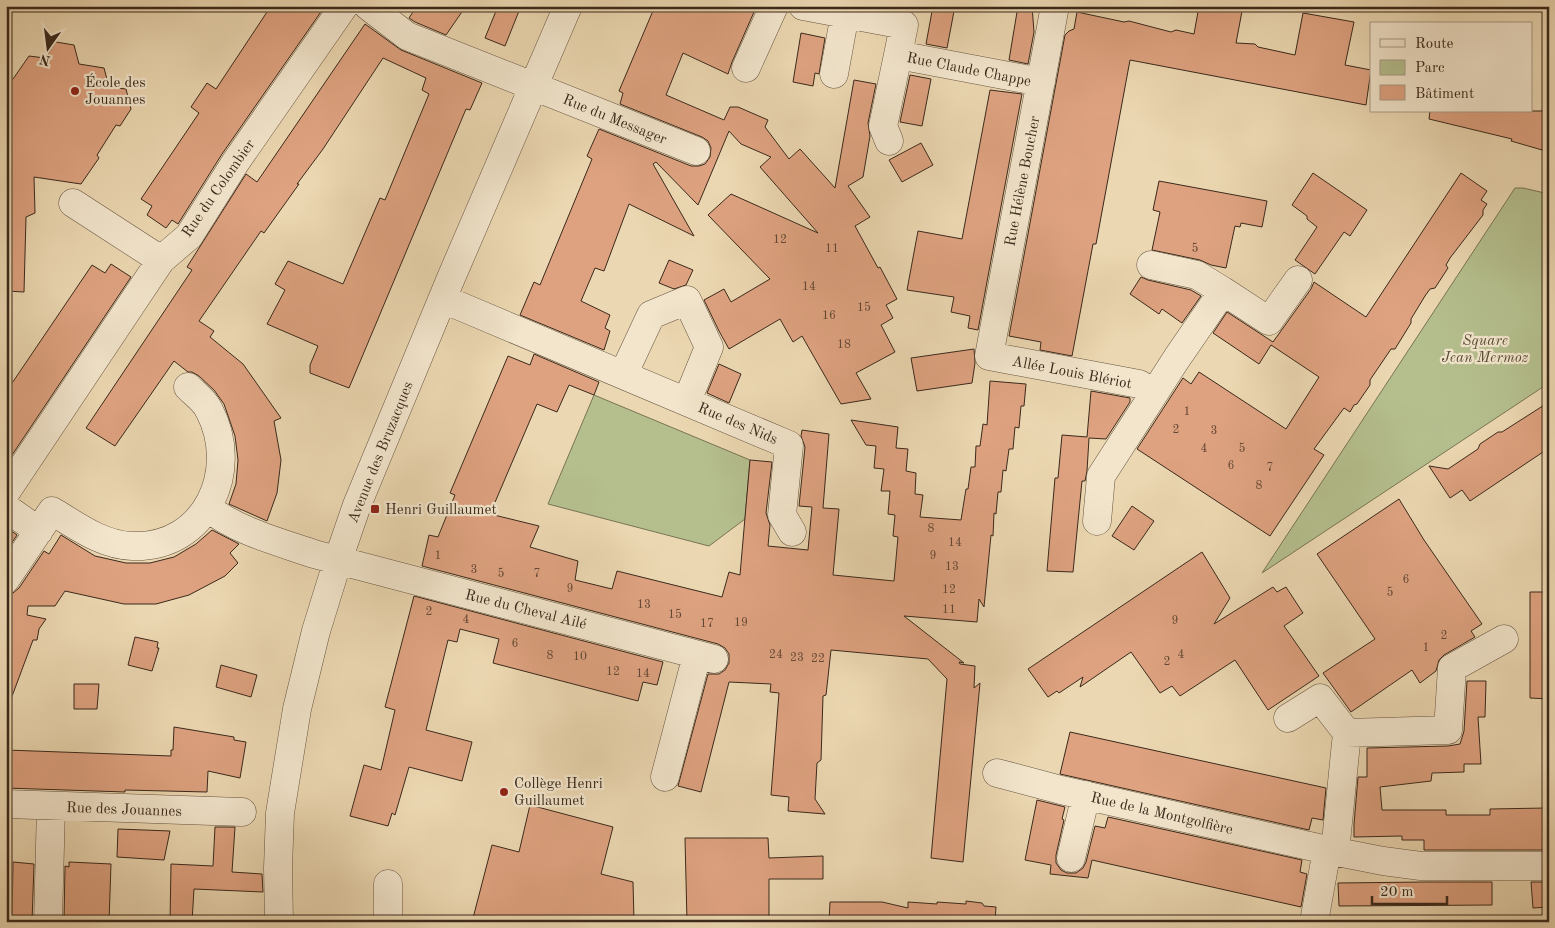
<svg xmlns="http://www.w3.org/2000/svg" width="1555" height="928" font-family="'Old Standard TT',serif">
<rect width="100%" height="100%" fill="#ebd7b1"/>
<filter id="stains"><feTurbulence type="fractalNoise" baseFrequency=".004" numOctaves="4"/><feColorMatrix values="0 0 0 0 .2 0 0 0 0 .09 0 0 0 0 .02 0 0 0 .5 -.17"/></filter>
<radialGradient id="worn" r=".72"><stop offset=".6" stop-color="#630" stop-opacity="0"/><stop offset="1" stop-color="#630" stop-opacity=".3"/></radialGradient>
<path fill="#b5bf8e" stroke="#787454" d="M1515,188h8l26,6v189l-287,190z
M594,395l156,65 -5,59 -36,27 -161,-42z"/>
<path fill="#dea280" stroke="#3a291b" d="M271,6h54l-103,148 -44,70 -6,-4 -6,8 -19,-13 5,-9 -11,-7 58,-86 -8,-6 16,-24 9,6z
M417,6h49l-20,29 -31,-13 -6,-4z
M498,6h23l-16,40 -20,-8z
M655,6h86l13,6 -22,50 -4,12 -45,-21 -17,42 58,25 6,-13h8l30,13 -3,7 24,32 11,-10 35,39 19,-108 22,4 -8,39 2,13 -7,41 -15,9 22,31 -15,9 23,42 2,-1 17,32 -11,6 7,13 -12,7 14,27 -39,21 15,26 -30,5 -39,-68 -9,6 -13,-23 -51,30 -10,-18 -15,-31 20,-11 7,13 39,-23 -62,-64 23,-21 87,39 -58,-66 11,-10 -30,-13 -12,-13 -31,74 -42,-43 -3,2 41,72 -65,-32 -25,67 -9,-3 -14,33 29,14 -5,13 5,3 -6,19 -84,-35 14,-33 6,3 52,-126 -5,-3 12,-27 92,37h8l6,-2 5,-7 1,-9 -3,-7 -6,-4 -82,-33 3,-11 -4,-2z
M933,6h22l-8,42 -21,-4z
M1018,6h14l2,26 -6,32 -19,-4z
M1199,6h44l-7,37 19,1 3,3 37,8 8,-42 51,9 -9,43 26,5 -5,35 -236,-45 -34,184h-3l-21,112 -32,-6 1,-8 -32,-6 56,-301 4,-4 5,-2 3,-17 47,10 5,-1 42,11 5,-2 18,4z
M365,24l36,26 81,33 -12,27 -4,-1 -117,279 -39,-15v-8l8,-19 -51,-22 18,-34 -10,-6 13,-23 55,23 37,-86 5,2 44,-106 -7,-4 4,-12 -43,-20 -60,91 -26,35h2l-35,49 -3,-2 -62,90 15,10 -4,6 33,27 38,54 -7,3 7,39 -4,33 -10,28 -38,-17 7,-20 2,-24 -3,-24 -11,-32 -10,-14 -15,-14 -7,-4h-4l-14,-11 -59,85 -29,-18 106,-158 -5,-3 59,-93 11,8z
M801,33l24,5 -6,36 -4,-1 -2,13 -20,-4z
M56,42l18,3 5,19 25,4 5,19 17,2 5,20 -11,17 -4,-1 -19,30 2,3 -18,26 -47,-7 1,36 -9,4 -2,75 -18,-1v-205l4,-1 -1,-5 4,-1 16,-23 16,2z
M910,75l21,4 -9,47 -22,-4z
M990,90l32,4 -44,236 -10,-2 2,-12 -19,-4 3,-15 -47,-7 11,-59 44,8z
M1430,111h119v41l-38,-11 1,-2 -83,-20z
M921,143l12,22 -31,17 -13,-22z
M1313,173l54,37 -17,26 -6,-4 -29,42 -20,-14 22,-33 -10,-8v-3l-15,-11z
M1461,173l26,18 -6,9 6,4 -4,6v5l-33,43 -4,7 2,3 -13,20 -5,1 -5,7 -14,23v4l-16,26h-4l-21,31v5l-13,19 -3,1 -4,7 -6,-4 -30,41 10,6 -54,81 -133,-87 46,-71 8,6 8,-12 87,57 33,-52 -48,-32 -12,19 -46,-31 14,-21 46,30 38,-53 3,-7 52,35z
M1159,181l108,20 -5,26 -21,-4 -1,4 -5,-1 -9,42 -15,-3 -11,-5 -48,-10 8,-38 -7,-2z
M669,260l24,10 -7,15 -12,4 -15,-6z
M111,264l20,13 -125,187v-72l86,-127 13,8z
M1141,277l7,3 43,10 10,6 -19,27 -20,-14 -3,5 -29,-20z
M974,349l1,14 -3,20 -55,8 -6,-33z
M534,354l65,28 -5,13 -25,-10 -12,27 -20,-8 -47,110 49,12 -9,21 48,14 -3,19 37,9 5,-18 105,26 7,-25 11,3 10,-115 22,2 -6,51 4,12 -2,21 40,4 4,-43 -13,-1 6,-59 -4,-11 1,-6 27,4 -6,74 16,1 -6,66 61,6 4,-44 -5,-1 2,-21 -7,-1 2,-23h-9l3,-22 -10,-1 2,-22 -10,-1 -15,-25 47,7 -2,21 12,1 -2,22 10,2 -1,21 8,1 -3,22 41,3 5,-31h2l3,-22h4l1,-21h4l3,-22 4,1 3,-44 36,3 -2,22h-3l-2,22 -4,-1 -2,22h-4l-3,22 -3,-1 -2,22h-3l-2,22 -2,-1 -1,23 -2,-1 -7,72 -5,-8 -2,23 -73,-6 60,47 -5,-1 1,2 15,2 -1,22 6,-5 -17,179 -32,-4 16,-179 -19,-20 -97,-9 -5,45 -3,1 -2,64 -4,3 -2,36 10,15 -37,-3 1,-14 -18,-2 8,-102 -9,-1 1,-8 -42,-2 -28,110 -23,-6 30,-112h11l6,-4 4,-7v-9l-4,-6 -7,-4 -296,-78 7,-31 9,2 17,-42 -5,-2 58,-137 22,9z
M719,364l22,10 -12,29 -22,-10z
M1091,391l39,7v4l-24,37 -17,-1 -2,33 -2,10h-3l-9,91 -26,-1 8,-93h3l4,-43 25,2z
M1549,402v46l-79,53 -8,-11 -12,8 -21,-32 19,3 30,-20 2,-5 18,-12h4z
M1399,499l25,41 58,84 -11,7 4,6 -31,18 -5,5 -3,11 -16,12 -8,-13 -61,42 -28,-39 52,-34 -58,-85z
M1132,506l22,15 -20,29 -22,-14z
M6,527l11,8 -11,16z
M212,530l27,14 -9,9 8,10 -13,13 -36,19 -33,9h-32l-59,-13 -10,15h-27l-1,9 19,4 -7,10 -2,11h-4l-25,67 -2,-1v-112l7,-1 6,-5 25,-37 5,3 12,-19 34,21 31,7h24l24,-6 22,-13z
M1202,552l28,46 -16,26 59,-37 4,5 9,-5 17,26 -19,13 35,50 -51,34 -33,-50 -55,36 -8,-10 -12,7 -29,-41 -51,35 3,-10 -24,16 -2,-2 -9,6 -20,-28z
M1530,592h19v107l-19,-1z
M414,596l249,66 -6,23 -14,-3 -5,19 -145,-38 6,-24 -39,-10 -3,13 -9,-2 -22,90 46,12 -10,39 -53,-14 -14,48 -3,-2 -4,13 -38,-10 14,-51 17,5 14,-60 -10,-3z
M135,637l23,5 -1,6h2l-7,23 -24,-6z
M221,665l36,10 -6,22 -35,-10z
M1467,681h19l-1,36h-7l3,47h-17v8l-32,1 -1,8 -51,6 2,23h64v5h44v-6l56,-1v19h3v23h-125v-10h-22v-4l-48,1v-13l4,-47h9v-29l81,-2 12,-2 4,-13z
M74,684h25l-2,25h-23z
M174,727l60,10v3l12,2 -6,36 -32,-7 -1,21 -82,-2v2l-119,-4v-38l165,6v-6h2z
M1070,732l256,56 -3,32 -11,-2 -3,12 -249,-56z
M1037,800l28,7 -3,12 2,1 -8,35v8l5,7 6,3h9l7,-5 3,-6 9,-36 10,2 3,-11 194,43 -2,12 7,2 -6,33 -209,-47 -4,18 -38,-4 1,-9 -26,-5z
M530,805l83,22 -12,47 32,8 1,40h-162l20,-77 27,7z
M215,827h20l-3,45 30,2 1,18 -69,-3 -2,33h-22l1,-58 42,2z
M118,829l52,2 -6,29 -47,-3z
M685,838h83l1,20 54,-2v23h-54v43h-82z
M13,862l21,2 -2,58h-20z
M69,862l42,2 -2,58h-45l1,-56 4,1z
M1425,882h67v23l-153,1 -1,-23z
M1531,882h18v25l-16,1z
M966,901l16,2 2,3 12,1 -1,15h-166l1,-20h52l26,6v-6l29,2v-2l29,2z"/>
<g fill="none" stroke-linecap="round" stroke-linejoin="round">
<defs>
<path id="minor" d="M368,6l39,30 289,115
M803,6l101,19 -6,30 143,27
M1055,6l-66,350 150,28 15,9
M746,68l28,-62
M834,74l11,-60
M889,141l-6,-15 15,-71
M73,203l88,57
M1151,265l46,10 26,16
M443,299l346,146 -7,70 10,17
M623,375l28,-60 36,-15 22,47 -22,54
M6,492l155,-232 28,-24 46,-73 109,-157
M207,507c29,24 72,35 107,47l400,105
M6,508l33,23
M1097,521l4,-45 76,-118 46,-67 46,30 29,-41
M6,579l46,-68c25,15 50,34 80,35 74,3 109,-76 77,-136 -4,-9 -14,-16 -21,-23
M1288,718l32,-20 27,35 101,-3 4,-62 52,-29
M997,773l64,17 266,60 56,11 38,5h128
M665,777l32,-122
M6,804l236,8
M1335,852l12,-119
M1071,858l15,-63
M48,922l3,-115
M279,922l-1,-54 2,-55 17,-104 19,-78 22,-71 19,-55 94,-227 117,-272
M388,922v-38
M1314,922l13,-72"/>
</defs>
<use href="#minor" stroke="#665440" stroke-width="29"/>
<use href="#minor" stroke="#f2e5cc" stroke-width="28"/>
</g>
<g fill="#8f2418" stroke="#f2e5cc" stroke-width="2">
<circle cx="75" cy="91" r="5"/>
<rect x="370" y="504" width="10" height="10" rx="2.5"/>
<circle cx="504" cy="792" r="5"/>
</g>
<g text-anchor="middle" stroke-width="4.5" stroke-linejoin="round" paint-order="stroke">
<g font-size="12" fill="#634734">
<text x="780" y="243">12</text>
<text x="832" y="252">11</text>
<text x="1195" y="252">5</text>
<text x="809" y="290">14</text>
<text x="864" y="311">15</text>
<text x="829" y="319">16</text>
<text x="844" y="348">18</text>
<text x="1187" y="415">1</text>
<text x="1176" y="433">2</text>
<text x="1214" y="434">3</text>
<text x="1204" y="452">4</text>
<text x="1242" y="452">5</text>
<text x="1231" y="469">6</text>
<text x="1270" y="471">7</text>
<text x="1259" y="489">8</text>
<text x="931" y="532">8</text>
<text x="955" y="546">14</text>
<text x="438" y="559">1</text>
<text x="933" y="559">9</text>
<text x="952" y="570">13</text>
<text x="474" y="573">3</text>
<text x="501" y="577">5</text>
<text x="537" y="577">7</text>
<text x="1406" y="583">6</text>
<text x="570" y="592">9</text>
<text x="949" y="593">12</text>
<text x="1390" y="596">5</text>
<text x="644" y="608">13</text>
<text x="949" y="613">11</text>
<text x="429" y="615">2</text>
<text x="675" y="618">15</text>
<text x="466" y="623">4</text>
<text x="1175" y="624">9</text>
<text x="741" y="626">19</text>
<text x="707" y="627">17</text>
<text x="1444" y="639">2</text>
<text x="515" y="647">6</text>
<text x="1426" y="651">1</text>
<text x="776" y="658">24</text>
<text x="1181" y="658">4</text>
<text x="550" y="659">8</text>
<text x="580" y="660">10</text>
<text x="797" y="661">23</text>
<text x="818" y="662">22</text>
<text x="1167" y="665">2</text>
<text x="613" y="675">12</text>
<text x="643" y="677">14</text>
</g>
<g font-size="15" fill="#3a291b" stroke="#f2e5cc">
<text transform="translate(969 69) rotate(11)" y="5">Rue Claude Chappe</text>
<text transform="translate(615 119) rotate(22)" y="5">Rue du Messager</text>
<text transform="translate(1022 181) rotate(-79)" y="5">Rue Hélène Boucher</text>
<text transform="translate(218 188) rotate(-55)" y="5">Rue du Colombier</text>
<text transform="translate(1072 372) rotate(11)" y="5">Allée Louis Blériot</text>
<text transform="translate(738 423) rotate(23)" y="5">Rue des Nids</text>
<text transform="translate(380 452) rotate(-68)" y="5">Avenue des Bruzacques</text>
<text transform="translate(526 609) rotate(14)" y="5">Rue du Cheval Ailé</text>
<text transform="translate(124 809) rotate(2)" y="5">Rue des Jouannes</text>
<text transform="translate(1162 813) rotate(13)" y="5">Rue de la Montgolfière</text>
</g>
<g font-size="15" fill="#3a291b" stroke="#f2e5cc" text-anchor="start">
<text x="85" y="87">École des<tspan x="85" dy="17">Jouannes</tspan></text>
<text x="385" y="514">Henri Guillaumet</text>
<text x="514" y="788">Collège Henri<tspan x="514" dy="17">Guillaumet</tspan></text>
</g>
<g font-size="15" font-style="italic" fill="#594e38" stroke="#f2e5cc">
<text x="1485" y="345">Square<tspan x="1485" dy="17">Jean Mermoz</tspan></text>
</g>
</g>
<rect width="1555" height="928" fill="none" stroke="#ebd7b1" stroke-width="25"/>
<rect x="8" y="8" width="1540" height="913" fill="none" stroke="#3a291b" stroke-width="2.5"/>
<rect x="12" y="12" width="1530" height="903" fill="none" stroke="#3a291b"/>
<rect x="1370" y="22" width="162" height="90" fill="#f2e5cc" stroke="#a89a85"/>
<rect x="1380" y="39" width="25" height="8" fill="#f2e5cc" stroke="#a89a85"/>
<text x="1415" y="48" font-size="15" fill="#3a291b">Route</text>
<rect x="1380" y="60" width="25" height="15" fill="#b5bf8e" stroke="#a89a85"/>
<text x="1415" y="72" font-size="15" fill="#3a291b">Parc</text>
<rect x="1380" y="85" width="25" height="15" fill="#dea280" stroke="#a89a85"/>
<text x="1415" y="98" font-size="15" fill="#3a291b">Bâtiment</text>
<g transform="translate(48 48) rotate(194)" stroke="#f2e5cc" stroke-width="4" paint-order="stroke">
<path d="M0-4L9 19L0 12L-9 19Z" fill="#3a291b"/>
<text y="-8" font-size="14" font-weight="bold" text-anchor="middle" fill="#3a291b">N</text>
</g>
<path d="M1372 896v8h75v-8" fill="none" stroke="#3a291b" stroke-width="2.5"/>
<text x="1380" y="896" font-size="15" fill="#3a291b" stroke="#f2e5cc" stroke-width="4" paint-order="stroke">20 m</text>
<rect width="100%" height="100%" filter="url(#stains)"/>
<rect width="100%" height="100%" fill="url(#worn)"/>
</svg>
